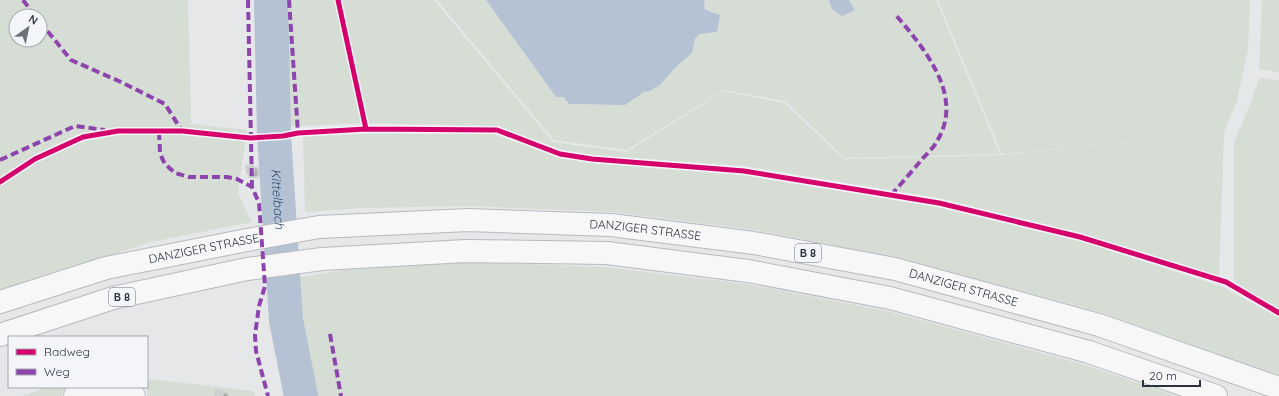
<svg xmlns="http://www.w3.org/2000/svg" width="1279" height="396" font-family="Quicksand,sans-serif">
<defs>
<filter id="shadow"><feDropShadow dx="3.5" dy="3.5" stdDeviation="1" flood-color="#0004"/></filter>
</defs>
<rect width="100%" height="100%" fill="#e5e7e9"/>
<path fill="#d5ddd5" fill-rule="evenodd" d="M0,0h188l3,124 56,6 -9,63 14,29 -101,20 -151,49zM16,16h24v24h-24z
M276,0h158l119,142 74,10 97,-61 60,12 60,56 157,-4 176,-18 -175,17 -64,-154h312l-2,49 -11,52 -13,31 -5,144 -138,-43 -142,-35 -194,-32 -153,-11 -30,-5 -64,-24 -131,-3 -86,4z
M437,0h49l70,97h7l6,7 56,1 19,-13 6,-1 42,-38 3,-14 4,-5 6,-24 -1,-5 1,-5h124l3,9 23,1 -6,-10h87l64,154 -155,4 -60,-57 -61,-11 -97,60 -73,-10z
M1262,0h17v72l-20,-3z
M1259,78l20,2v230l-45,-25v-143l16,-37z
M367,134h126l66,23 31,6 151,12 195,32 141,33 146,47 56,31v57l-180,-63 -202,-54 -142,-28 -142,-18 -144,-6 -109,2 -55,4 -2,-76z
M470,262l134,5 142,17 141,27 198,54 91,31h-868l-15,-75 -2,-42 62,-11z
M149,379l104,12 2,5h-108z
M47,387h20l-6,9h-38z"/>
<path fill="#b4c2d3" d="M486,0h219l-1,5 1,5 15,5 -3,17 -18,2 -4,5 -3,14 -16,14 -16,18 -10,6 -6,1 -19,13 -56,-1 -6,-7h-7z
M829,0h20l6,10 -13,6 -10,-7z"/>
<g fill="none" stroke-linecap="round" stroke-linejoin="round">
<path stroke="#b4c2d3" stroke-width="34" id="s1" d="M271,0l3,135 12,185 15,76"/>
</g>
<path fill="#cdcfd1" filter="url(#shadow)" d="M254,164l1,9 -9,1 -1,-9z
M215,389l9,1 -1,6h-9z"/>
<g fill="none" stroke-linecap="round" stroke-linejoin="round">
<defs>
<path id="minor" d="M75,396c17,-9 41,-2 59,0"/>
<g id="highway">
<path id="s2" d="M0,302l106,-34 141,-28 72,-13 149,-7 143,5 143,18 141,26 204,56 180,63"/>
<path d="M0,335l113,-37 134,-29 75,-10 144,-8 141,2 141,18 142,27 199,54 127,44"/>
</g>
</defs>
<use href="#minor" stroke="#c3c5c7" stroke-width="24"/>
<use href="#highway" stroke="#b7babe" stroke-width="24"/>
<use href="#minor" stroke="#f4f5f6" stroke-width="22"/>
<use href="#highway" stroke="#f7f7f8" stroke-width="22"/>
<path stroke="#8e44ad" stroke-width="4" stroke-dasharray="8 4" stroke-linecap="butt" d="M23,0l12,16
M248,0l4,187
M289,0l9,133
M40,22l31,38 50,22 44,22 17,27
M159,132l1,20 2,6 3,6 10,9 14,4h38l10,2 15,8 7,16 6,83 -6,20 -4,29 1,16 12,45
M0,160l75,-34 30,4
M891,195c11,-12 22,-25 32,-37 5,-5 11,-11 14,-17 28,-45 -13,-93 -42,-127
M330,334l11,62"/>
<defs>
<path id="cycleway" d="M338,0l28,129
M0,182l35,-23 48,-22 35,-6h64l68,7 33,-2 15,-3 68,-4 131,1 63,24 32,5 152,12 195,32 141,34 146,45 53,31"/>
</defs>
<use href="#cycleway" stroke="#f3f5f8" stroke-width="8"/>
<use href="#cycleway" stroke="#d6006c" stroke-width="5"/>
</g>
<g text-anchor="middle" stroke-width="3" stroke-linejoin="round" paint-order="stroke">
<g fill="#f3f5f8" stroke="#676d79" stroke-width="1">
<rect x="795" y="244" width="26" height="18" rx="3"/>
<rect x="109" y="288" width="26" height="18" rx="3"/>
</g>
<g font-size="11" font-weight="bold" fill="#2b3342">
<text x="808" y="257">B 8</text>
<text x="122" y="301">B 8</text>
</g>
<g font-size="12" fill="#2b3342" stroke="#f3f5f8">
<text dy="4" stroke="none"><textPath href="#s2" startOffset="655">DANZIGER STRASSE</textPath></text>
<text dy="4" stroke="none"><textPath href="#s2" startOffset="211">DANZIGER STRASSE</textPath></text>
<text dy="4" stroke="none"><textPath href="#s2" startOffset="979">DANZIGER STRASSE</textPath></text>
</g>
<g font-size="13" font-style="italic" fill="#365075" stroke="#f3f5f8">
<text dy="5" stroke="none"><textPath href="#s1" startOffset="199">Kittelbach</textPath></text>
</g>
</g>
<rect x="8" y="336" width="140" height="52" fill="#f3f5f8" stroke="#a3a7af"/>
<rect x="16" y="349" width="20" height="6" fill="#d6006c" stroke="#a3a7af"/>
<text x="44" y="356" font-size="12" fill="#2b3342">Radweg</text>
<rect x="16" y="369" width="20" height="6" fill="#8e44ad" stroke="#a3a7af"/>
<text x="44" y="376" font-size="12" fill="#2b3342">Weg</text>
<g transform="translate(28 28) rotate(33)"><circle r="19" fill="#f3f5f8" stroke="#a3a7af"/>
<path d="M0-3L7 15L0 10L-7 15Z" fill="#6c727c"/>
<text y="-6" font-size="11" font-weight="bold" text-anchor="middle" fill="#2b3342">N</text>
</g>
<path d="M1143 380v6h57v-6" fill="none" stroke="#2b3342" stroke-width="2"/>
<text x="1149" y="380" font-size="12" fill="#2b3342" stroke="#f3f5f8" stroke-width="3" paint-order="stroke">20 m</text>
</svg>
